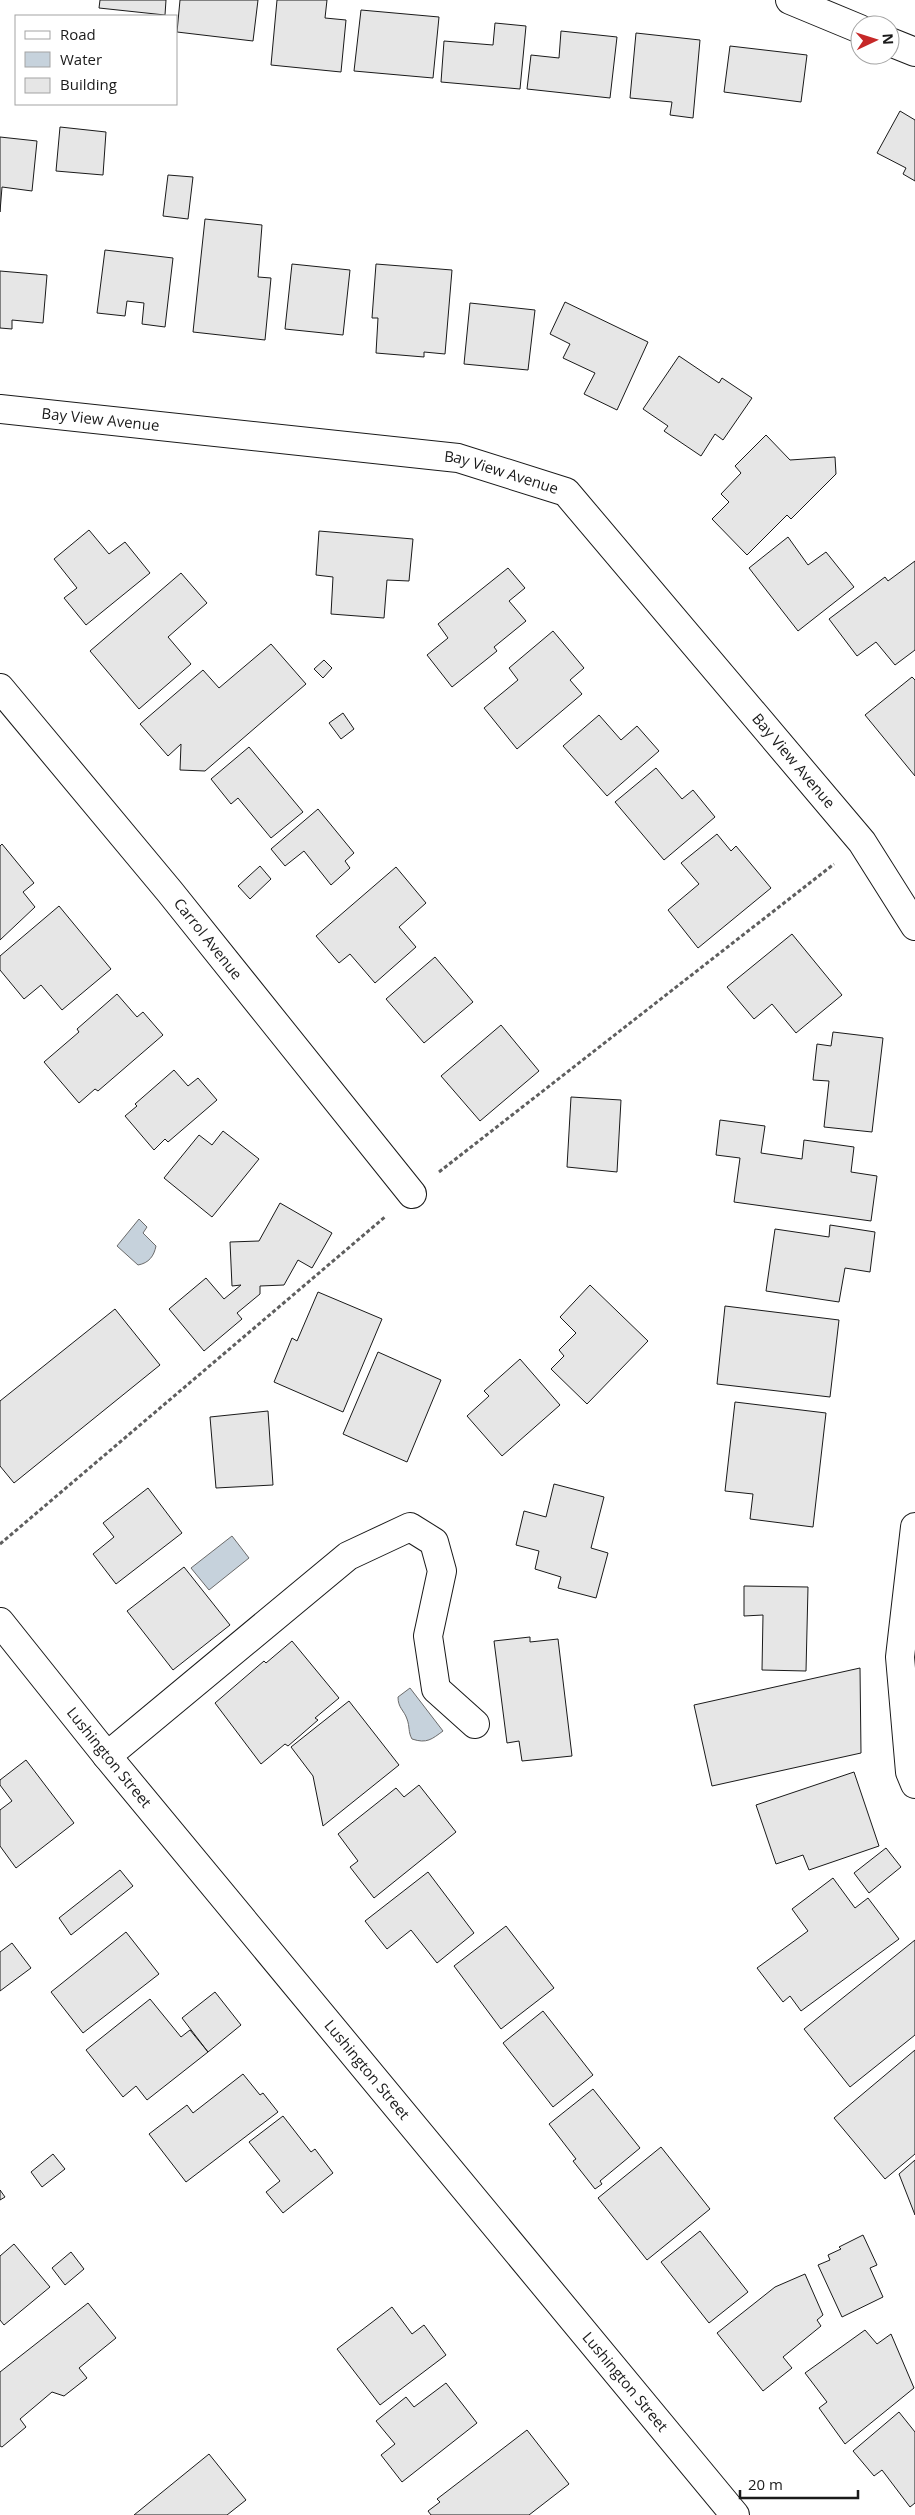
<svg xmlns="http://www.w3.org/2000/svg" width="915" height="2515" font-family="'Open Sans',sans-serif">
<rect width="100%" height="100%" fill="#fff"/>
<path fill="#c6d2dc" stroke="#6a6a6a" d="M139,1219l8,8 -4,6 13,13c-2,10 -7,17 -18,19l-21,-19z
M232,1536l17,22 -40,32 -18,-22z
M410,1688l33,43c-11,8 -16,13 -31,8 -4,-7 -2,-12 -5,-20 -3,-9 -9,-11 -9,-22z"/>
<path fill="#e6e6e6" stroke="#1a1a1a" d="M100,0h66l-1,15 -66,-7z
M180,0h78l-5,41 -76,-9z
M277,0h50l-2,18 21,2 -5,52 -70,-7z
M361,10l78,7 -6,61 -79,-7z
M495,23l31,3 -6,63 -79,-7 3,-41 49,4z
M561,31l56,6 -7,61 -83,-9 4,-34 28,3z
M636,33l64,7 -7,78 -23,-3 2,-13 -42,-4z
M730,46l77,9 -6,47 -77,-10z
M900,111l15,9v61l-12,-7 3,-6 -29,-15z
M60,127l46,5 -3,43 -47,-4z
M0,137l37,4 -5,50 -30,-4 -2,25z
M168,175l25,2 -5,42 -25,-3z
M205,219l57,6 -4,52 13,1 -6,62 -72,-8z
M105,250l68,8 -8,69 -23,-3 2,-21 -17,-2 -2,15 -28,-3z
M292,264l58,6 -7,65 -58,-6z
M376,264l76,6 -7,84 -21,-2v5l-48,-4 2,-35h-6z
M0,271l47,4 -4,48 -31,-3v9l-12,-1z
M565,302l83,40 -31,68 -33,-16 11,-21 -32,-15 7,-14 -20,-10z
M470,303l65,7 -7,60 -64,-6z
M679,356l40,27 3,-5 30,20 -29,42 -8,-6 -14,22 -37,-25 4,-5 -25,-17z
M766,435l24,25 45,-3 1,17 -45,45 -4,-4 -40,40 -35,-36 17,-17 -8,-8 20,-21 -6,-7z
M89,530l20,24 16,-12 25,31 -64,52 -22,-27 13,-10 -23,-29z
M319,531l94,8 -4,42 -22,-1 -3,38 -53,-4 2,-37 -17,-2z
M788,537l20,28 18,-13 28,35 -56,44 -49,-63z
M915,561v89l-20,15 -19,-23 -19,14 -28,-37 56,-42 3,4z
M508,568l17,20 -16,13 17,20 -32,26 3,4 -45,36 -25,-32 21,-17 -10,-14z
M181,573l26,30 -39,34 23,27 -52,45 -49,-58z
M553,631l31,37 -14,12 12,14 -65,55 -33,-41 34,-28 -9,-12z
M271,644l35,40 -101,87 -25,-1 1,-26 -13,12 -28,-32 63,-54 16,18z
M324,660l8,8 -9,10 -9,-9z
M912,677l3,3v96l-50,-61z
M343,713l11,16 -13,10 -12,-16z
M599,715l22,25 16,-14 22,25 -52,45 -44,-50z
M249,747l54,65 -32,26 -33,-40 -7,6 -20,-25z
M656,768l26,31 11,-9 22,27 -51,43 -49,-58z
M318,809l36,44 -9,8 5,7 -19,17 -27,-34 -19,15 -14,-17z
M717,834l14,17 5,-5 35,42 -73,60 -30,-38 31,-26 -18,-21z
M2,844l32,39 -11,9 12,15 -35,33v-94z
M260,866l11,13 -21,20 -12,-13z
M396,867l30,36 -27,24 17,20 -41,36 -25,-29 -11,9 -23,-27z
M59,906l52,63 -49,41 -21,-25 -17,14 -24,-29v-14z
M792,934l50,61 -46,38 -24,-29 -18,15 -27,-32z
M435,957l38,45 -49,41 -38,-44z
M117,994l20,23 6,-5 20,23 -65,56 -3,-2 -16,14 -35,-41 35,-30 -2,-3z
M501,1025l38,46 -59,50 -39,-45z
M833,1032l50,6 -11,94 -48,-5 5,-46 -16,-1 4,-36 14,2z
M174,1070l14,16 10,-8 19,22 -49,42 -3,-3 -11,11 -29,-34 12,-10 -2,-2z
M571,1097l50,3 -4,72 -50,-5z
M720,1120l45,6 -4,27 41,6 2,-19 50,7 -3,25 26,4 -6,45 -137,-19 6,-44 -24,-3z
M223,1131l36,28 -47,58 -48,-39 35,-43 13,10z
M280,1203l52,30 -20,35 -14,-8 -14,25 -24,1v8l-23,19 5,6 -38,32 -35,-42 37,-31 18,21 17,-14 -9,1 -2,-44 29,-1z
M830,1225l45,7 -5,40 -25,-4 -6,34 -73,-11 9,-62 54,8z
M590,1285l58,56 -61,63 -36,-35 13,-13 -5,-6 17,-17 -16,-16z
M318,1292l64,27 -39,93 -69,-30 18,-44 5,3z
M725,1306l114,14 -9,77 -113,-13z
M115,1309l45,56 -146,118 -14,-17v-65z
M378,1352l63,28 -34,82 -64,-28z
M520,1359l40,46 -58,51 -35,-40 22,-20 -5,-5z
M735,1402l91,11 -13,114 -63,-8 3,-25 -28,-3z
M268,1411l5,74 -57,3 -6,-71z
M554,1484l50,13 -13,51 17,5 -12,45 -38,-10 3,-11 -26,-8 4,-18 -23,-6 8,-34 22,6z
M148,1488l34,45 -66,51 -23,-30 21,-17 -11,-14z
M184,1567l46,58 -57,45 -46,-59z
M744,1586l64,1 -2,84 -44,-1 1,-55 -19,1z
M530,1637v5l28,-3 14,117 -50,5 -3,-20 -12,2 -13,-102z
M292,1641l47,57 -24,20 3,2 -30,26 -3,-2 -24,20 -46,-61 49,-42 2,2z
M860,1668l1,85 -149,33 -18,-81z
M349,1701l50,64 -76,61 -10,-50 -22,-29z
M26,1760l48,63 -58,45 -16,-22v-36l12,-9 -12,-16v-5z
M854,1772l25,74 -70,24 -6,-15 -27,9 -20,-59z
M419,1785l37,47 -82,66 -24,-31 8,-6 -20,-27 58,-46 8,9z
M886,1848l15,19 -32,26 -15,-20z
M120,1870l13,16 -62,49 -12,-17z
M428,1872l46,61 -37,30 -26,-33 -24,19 -22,-28z
M833,1878l22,30 13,-10 31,41 -98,72 -11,-15 -7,6 -26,-34 51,-37 -16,-22z
M506,1926l48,62 -53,41 -47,-63z
M126,1932l33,42 -76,59 -32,-41z
M915,1940v95l-65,52 -46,-58z
M12,1943l19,25 -31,23v-39z
M215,1992l26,33 -33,27 -26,-34z
M150,1999l31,38 9,-7 18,22 -61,48 -11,-14 -13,11 -37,-47z
M543,2011l50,64 -40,32 -50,-64z
M915,2050v104l-30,25 -51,-61z
M243,2074l17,21 3,-2 15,19 -92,70 -37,-48 38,-29 6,8z
M593,2089l47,59 -40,33 2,3 -7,5 -22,-28 3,-2 -27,-35z
M283,2116l28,36 4,-3 18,24 -50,40 -17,-21 14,-11 -31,-39z
M661,2147l49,62 -63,51 -49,-62z
M53,2154l12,15 -23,18 -11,-15z
M915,2160v55l-16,-41z
M0,2190l5,7 -5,3z
M700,2231l48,61 -39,31 -48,-61z
M863,2235l14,30 -7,3 13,29 -41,20 -24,-52 12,-5 -2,-5 13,-6 -2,-2z
M14,2244l36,43 -46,38 -4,-5v-64z
M71,2252l13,17 -19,16 -13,-17z
M805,2274l18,41 -6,5 4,6 -38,31 9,11 -29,23 -46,-58 58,-46z
M88,2303l28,35 -37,30 8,10 -23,18 -12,-4 -32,27 6,8 -24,20 -2,-1v-74z
M392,2307l20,27 12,-9 22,30 -66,50 -43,-56z
M865,2330l12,14 14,-10 23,54 -69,56 -26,-36 8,-6 -22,-29z
M446,2383l31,40 -75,59 -21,-27 14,-11 -19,-23 30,-24 8,10z
M899,2412l16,20v71l-5,4 -28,-37 -8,6 -21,-25z
M527,2430l42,54 -40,31h-98l-3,-4 12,-9 -3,-3z
M209,2454l37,46 -19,15h-93z"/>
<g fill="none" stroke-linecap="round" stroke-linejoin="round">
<defs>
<g id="minor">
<path d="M790,0l70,29"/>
<path d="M890,42l25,10"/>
<path id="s1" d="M0,409l458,49 108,34 296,350 53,84"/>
<path id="s2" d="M0,688l170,204 242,302"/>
<path d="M915,1527l-15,130 10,115 5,12"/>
<path id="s3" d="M0,1622l107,134 628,759"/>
<path d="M107,1756l241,-200 62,-29 24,15 8,29 -14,65 8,53 39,35"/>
</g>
</defs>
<use href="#minor" stroke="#1a1a1a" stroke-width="30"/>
<path stroke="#5f5f5f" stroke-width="3" stroke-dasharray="4 2.5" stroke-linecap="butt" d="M439,1172l395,-308
M0,1544l386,-328"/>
<use href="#minor" stroke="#fff" stroke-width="28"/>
</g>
<g text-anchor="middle" stroke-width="4" stroke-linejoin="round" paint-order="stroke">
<g font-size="15" fill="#1a1a1a" stroke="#fff">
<text dy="5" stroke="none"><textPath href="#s1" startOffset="101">Bay View Avenue</textPath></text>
<text dy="5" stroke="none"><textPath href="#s1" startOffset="506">Bay View Avenue</textPath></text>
<text dy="5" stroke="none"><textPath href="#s1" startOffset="926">Bay View Avenue</textPath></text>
<text dy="5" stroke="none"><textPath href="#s2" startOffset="326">Carrol Avenue</textPath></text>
<text dy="5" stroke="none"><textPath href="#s3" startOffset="174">Lushington Street</textPath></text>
<text dy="5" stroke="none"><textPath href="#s3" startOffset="579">Lushington Street</textPath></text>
<text dy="5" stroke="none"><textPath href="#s3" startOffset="984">Lushington Street</textPath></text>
</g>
</g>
<rect x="15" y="15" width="162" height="90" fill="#ffffff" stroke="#a3a3a3"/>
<rect x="25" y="31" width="25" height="8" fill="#ffffff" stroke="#a3a3a3"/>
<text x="60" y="40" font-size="15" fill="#1a1a1a">Road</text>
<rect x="25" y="52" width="25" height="15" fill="#c6d2dc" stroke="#a3a3a3"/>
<text x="60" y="65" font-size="15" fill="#1a1a1a">Water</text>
<rect x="25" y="78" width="25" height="15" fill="#e6e6e6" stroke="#a3a3a3"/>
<text x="60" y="90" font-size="15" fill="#1a1a1a">Building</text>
<g transform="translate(875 40) rotate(86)"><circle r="24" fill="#ffffff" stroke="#a3a3a3"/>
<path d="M0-4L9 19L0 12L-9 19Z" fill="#c62828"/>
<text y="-8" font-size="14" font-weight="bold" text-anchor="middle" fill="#1a1a1a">N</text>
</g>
<path d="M740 2490v8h118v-8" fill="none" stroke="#1a1a1a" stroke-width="2.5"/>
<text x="748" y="2490" font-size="15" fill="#1a1a1a" stroke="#ffffff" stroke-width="4" paint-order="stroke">20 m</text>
</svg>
